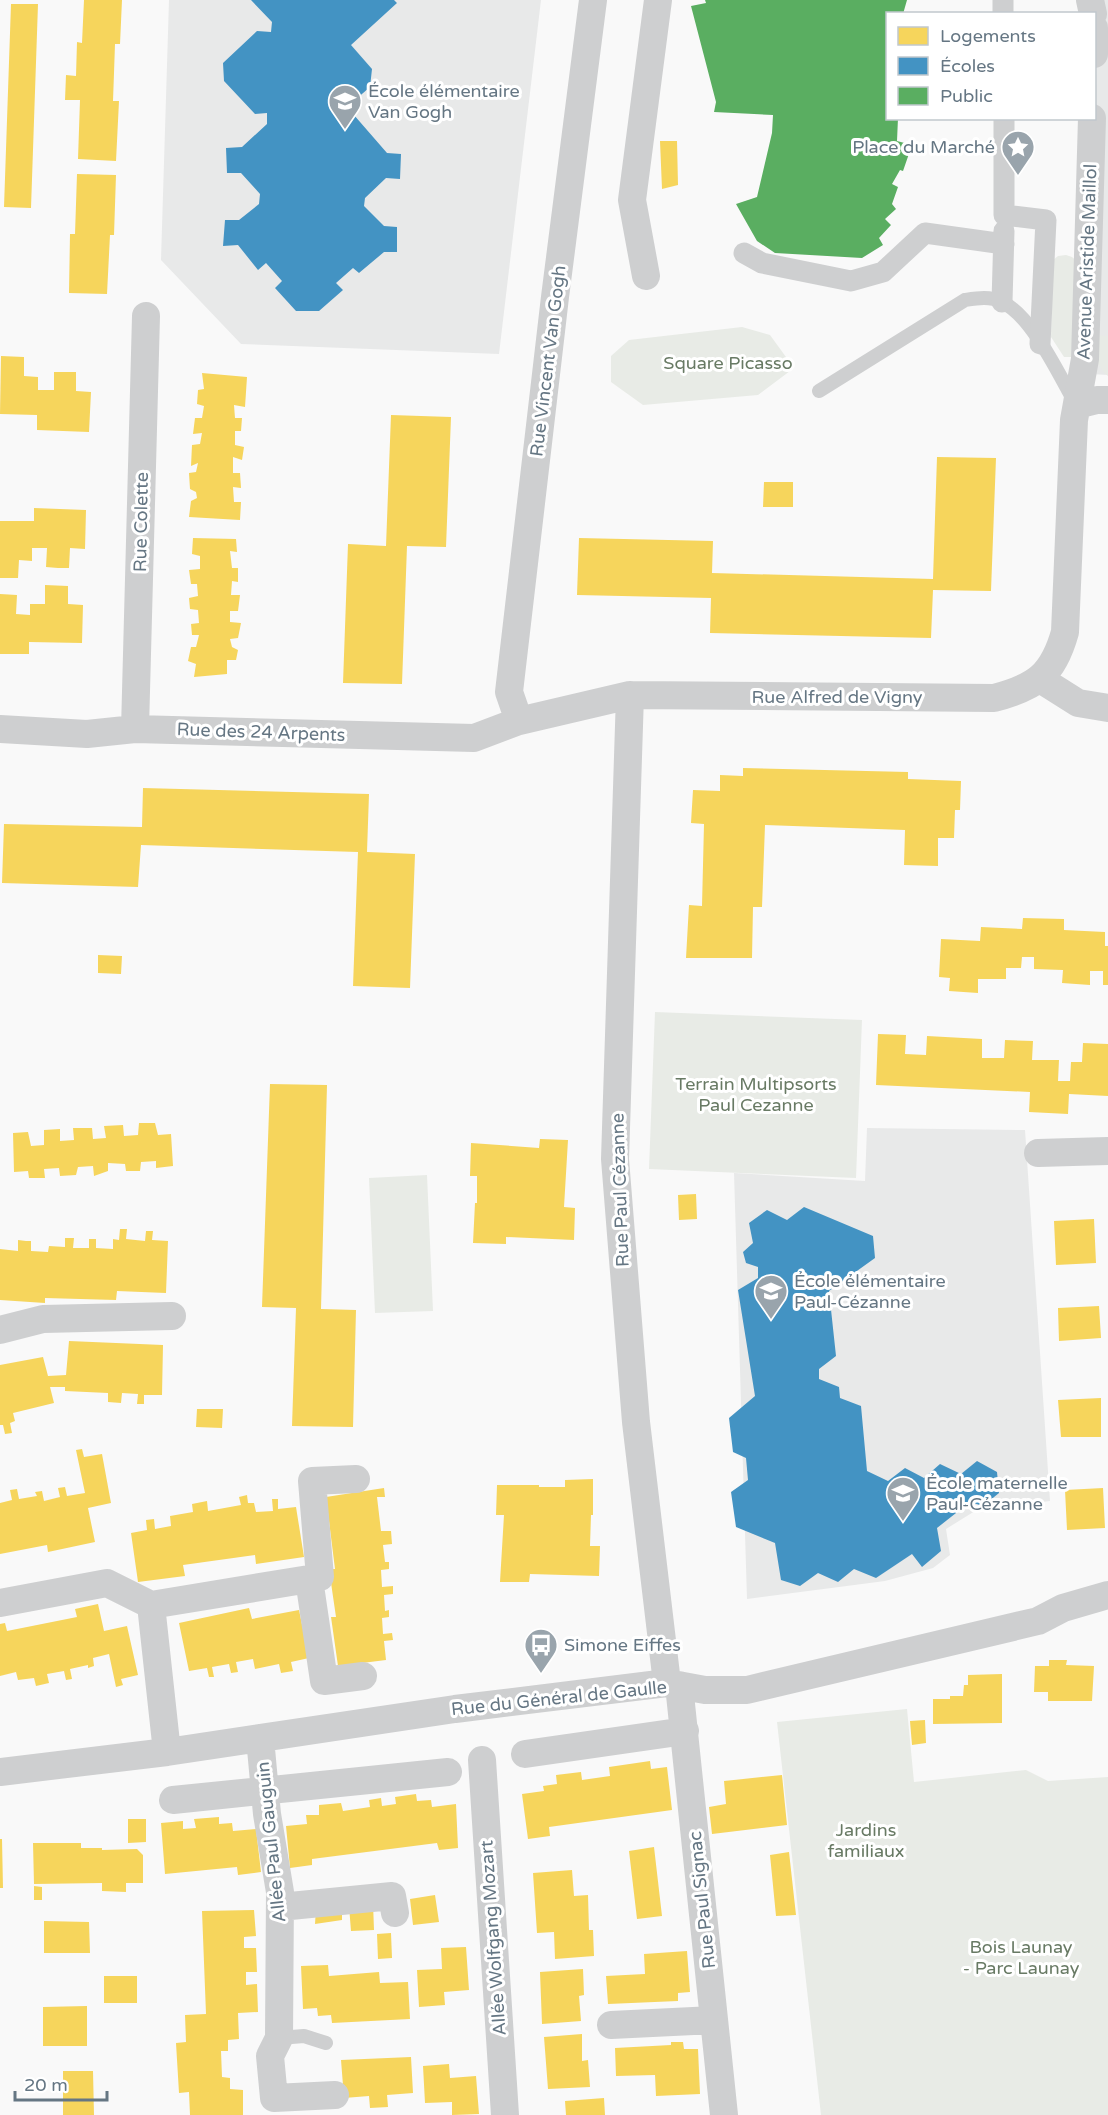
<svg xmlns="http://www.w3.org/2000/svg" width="1108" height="2115" font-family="'Varela Round',sans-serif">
<rect width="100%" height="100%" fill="#f9f9f9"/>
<path fill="#e8e9e9" d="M169,0h372l-42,354 -258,-10 -80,-84z
M1098,0h10v375l-18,-1z
M867,1128l158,2 25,371 -75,10 -29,18 4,26 -17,13 -48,13 -138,18 -13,-426 131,8z"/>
<path fill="#e8ebe6" d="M1066,255l6,2 7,6 -8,94h-7l-13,-20 2,-77 5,-4z
M742,327l28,8 24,33 -36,27 -115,10 -32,-23v-26l18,-16z
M1094,335l14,1v40c-13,-11 -13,-24 -14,-41z
M655,1012l207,8 -6,158 -207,-9z
M427,1175l6,136 -58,2 -6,-135z
M907,1709l7,73 112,-12 22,11 60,-4v338h-287l-44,-393z"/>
<path fill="#f6d55c" d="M84,0h38l-2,44h-5l-1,29 -1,28h6l-3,60 -38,-2 2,-59h-15l1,-25 10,1 1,-34 5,1z
M11,4h27l-7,204 -27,-1z
M660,141h17l1,44 -16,4z
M77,174l39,1 -2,60h-4l-3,59 -38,-1 1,-59h5z
M1,356l23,1v19l14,1v13h16v-18h22v19l15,1 -2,40 -52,-2v-15l-37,-1z
M202,373l45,4 -2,30 -11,-2 1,13h7l-1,13h-6v14l9,2 -2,13 -9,-3v16h7l1,15 -8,-1 1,15h7l-1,18 -51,-3 2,-16 6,-3 -1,-6 -6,-3 -1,-16 7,-1 2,-9 -7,3 1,-21 8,-1 2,-11 -9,1 2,-16h7l2,-12 -7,-2 1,-14 6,-1z
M391,415l60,2 -5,130 -39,-1 -5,138 -59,-1 5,-139 38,2z
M937,457l59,1 -5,133 -58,-1 -2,48 -221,-5 1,-35 -134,-3 2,-57 134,3 -1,32 221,6z
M764,482h29v25h-30z
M34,508l52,2 -1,39 -15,-1 -1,20h-11l-12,-1 1,-19h-15v13l-13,-1 -1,18h-18v-57h34z
M193,538l43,1 1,13 -7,-1 2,17h6v14l-6,-1 -1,14h9l-2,16h-8v11l11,1 -3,15 -8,1 2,8 6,3 -2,10h-9v14l-33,3 2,-13 -8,-3 3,-14h5l3,-12h-7l-1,-11 8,-1 -1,-13 -8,-1 -1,-11 9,-2 -1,-12h-6l-2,-14 11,-1v-13l-8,-2z
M45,585l23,1v18l15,1 -1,38 -53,-1v12h-29v-60l17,1 -1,19 14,1v-11h15z
M743,768l165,4v7l53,2 -1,29h-5l-1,28h-16v28l-34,-1 1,-35 -140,-5 -3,82h-9l-1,51h-66l3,-53 13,1 2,-82 -13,-1 2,-33 27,1v-16l23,1z
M143,788l226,6 -2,58 48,2 -5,134 -57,-2 5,-134 -217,-7 -3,42 -136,-4 2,-59 138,3z
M1023,918l41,1v11l41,2v14h3v39h-5v-14h-13v14l-28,-2 1,-13 -29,-1v-12h-12l-1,11h-15v11h-28v14l-29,-2 1,-13 -11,-1 2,-38 39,2 1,-14 41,2z
M98,955l24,1 -1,18 -23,-1z
M878,1034l28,1 -1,19 21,1 1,-19 55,3v19h22l1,-18 28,1 -1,19h27l-1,21h12l1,-19h11l1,-19 25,1v52l-39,-2 -1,20 -39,-2 1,-20 -154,-7z
M270,1084l57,1 -6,224 35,1 -3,117 -61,-1 4,-118 -34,-1z
M139,1123h16l3,12 13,-1 2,32 -17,2v-7l-15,1 -1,9h-14l-1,-7 -17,-1v8l-14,5 -1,-10 -15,1 -2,8 -16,1 -1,-8 -15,1 1,9h-16l-1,-7 -14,1 -1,-39 15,-1 3,14 13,-1v-15l16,-1v12l14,-1 -1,-12h19l1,11 13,-1 -2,-12 19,-1 1,11 14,-1z
M540,1139l28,1 -4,67 11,1 -1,32 -68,-3v7l-33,-1 2,-40h2v-27h-7l1,-33 68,5z
M696,1194l1,25 -18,1 -1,-25z
M1094,1219l2,44 -40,2 -2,-44z
M120,1229h7l-1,10 19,2 1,-10h7l-1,9 16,1 -2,52 -49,-2 -1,9 -71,-2v5l-45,-3v-51l18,2v-11l8,1h5v10l17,1 1,-6 16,1v-9h9l-1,10h16v-9h7v9l17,1v-10l6,1z
M1099,1306l2,32 -42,3 -1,-33z
M69,1341l94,4 -1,50h-18v9h-7l1,-10 -16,-1 -1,10 -13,-1v-9l-43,-2v-4h-15l4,16 -41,10 2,8 -5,2 2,10 -7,1 -2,-9h-3v-60l43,-8 5,19 18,-1z
M1101,1398v39h-40l-3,-37z
M197,1409h26l-1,19 -26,-1z
M82,1449l2,8 18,-3 9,49 -23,5 7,34 -47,10 -1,-7 -47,9v-51l12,-3 -2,-10 7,-1 2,10 18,-3 -2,-4 7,-1 2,10 16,-4 -2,-9 7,-1 2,9 18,-3 -9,-43z
M593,1479v36h-2l-1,31h10l-1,30 -69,-2 -1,8h-29l4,-67h-8l1,-30h42v2h26v-7z
M384,1488l1,9h-8l4,34h10l1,13 -9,1 2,17h4v7l-8,1 1,17 11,-1v8l-9,1 1,16 4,-1v7l-7,1 1,16 9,-1 1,7 -9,1 2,19 -48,6 -7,-49h5l-7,-48h6l-9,-72z
M1103,1488l2,40 -38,2 -2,-40z
M247,1495l1,8h6l2,9 17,-1 -1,-12h6v10l18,-2 8,50 -48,7 -1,-9 -72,10 2,11 -47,6 -7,-49 16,-3 -1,-10 8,-1 1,10 16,-3 -1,-10 23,-4 -1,-8 15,-3 1,10 33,-6 -2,-8z
M98,1604l6,27 23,-5 11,49 -17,4 2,6 -7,2 -7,-33 -16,4 1,8 -6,2v-3l-18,4 2,10 -6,1 -2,-9 -17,3 2,9 -13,3 -2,-8 -16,2 -2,-8 -16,4v-52l5,-1 2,8 70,-14 -2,-8z
M249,1608l3,11 47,-9 10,48 -18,4 2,9 -12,2 -2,-9 -24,5 -2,-10 -17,3 2,10 -7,1 -2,-9 -17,3 2,10h-5l-2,-9 -18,3 -10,-48z
M1049,1660h18l-1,5 28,1 -2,35h-44v-9h-14l1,-26h14z
M1002,1674v49l-69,1v-25h17v-3h13l1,-11h4v-10z
M925,1720l1,23 -14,2 -2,-24z
M650,1761l1,8 16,-2 5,43 -123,17 1,9 -22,3 -6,-45 22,-3 -1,-5 14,-2 -1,-9 25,-3 1,8 28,-4 -1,-9z
M782,1775l5,50 -75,9 -3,-27 17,-3 -2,-23z
M416,1794l1,7 14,-1 1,7 24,-3 2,44 -19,2 -2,-7 -125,16v6l-22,3 -4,-42 21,-2 -1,-9h13v-10l22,-2 2,8 27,-4 -1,-7 12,-2 1,8 14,-2 -1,-7z
M219,1817v7l13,-1 1,8 23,-2 5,43 -23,3 -1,-8 -72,7 -4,-51 22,-2v8l13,-1 -2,-9z
M128,1819h18v23l-18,1z
M0,1839h2l1,49h-3z
M33,1843h48v5h21v2l35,-1 6,6v28h-17v9l-24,-1v-8l-68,1z
M654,1847l8,69 -25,3 -8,-68z
M789,1852l7,63 -20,1 -6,-61z
M572,1870l2,26 14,-1 1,35h4l1,26 -39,3 -1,-27 -17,1 -4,-60z
M34,1886l8,1v13h-8z
M435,1895l4,27 -26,3 -3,-26z
M373,1903l1,27 -23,1 -2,-25z
M342,1907v13l-27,4 1,-15z
M254,1910l2,26 -12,1v11h12l1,24h-11v13l11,-1 1,28 -20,1 1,26 -11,1v11h-7l1,26 8,1v11l13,1v25h-53l-1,-23 -10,1 -3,-50 10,-1 -1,-27 21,-1 -4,-103z
M44,1921l45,1 1,31h-46z
M391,1933l1,25 -14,1 -1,-25z
M466,1947l3,43 -25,2 1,13 -26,2 -2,-37 25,-1 -1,-21z
M687,1951l3,41 -12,1v8l-70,3 -2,-28 39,-2 -1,-20z
M328,1965l1,11 50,-4 1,11 28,-1 2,37 -78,4 -1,-8 -13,1 -1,-8 -14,1 -2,-43z
M583,1969l1,26 -5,1 2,25 -39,3 -2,-52z
M104,1976h33v27h-33z
M87,2006v40h-44v-39z
M582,2034v27l6,-1 2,27 -42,2 -4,-52z
M671,2042h12l1,7h14l2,45 -44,2 -1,-21 -39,1 -1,-28 56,-3z
M411,2057l2,36 -26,2 1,12 -18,1 -1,-12 -25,2 -3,-38z
M449,2064l1,14 26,-2 3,38 -27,1v-13l-27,1 -2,-37z
M63,2071h30l1,44h-31z
M604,2098l1,17h-39l-1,-14z"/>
<path fill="#4393c3" d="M251,0h143l3,3 -46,42 21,24 -2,18 -23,20 40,46 14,1 -1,25 -14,-1 -21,20 -1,8 20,20 13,1v25h-13l-25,21 -6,-5 -17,15 7,7 -24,21h-23l-21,-23 7,-7 -16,-18 -8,7 -20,-25 -15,1 2,-26h14l20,-16 1,-10 -19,-21h-14l-1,-25 16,-1 25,-23v-11l-12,1 -31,-33 -1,-18 34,-32 14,1 1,-10z
M804,1207l69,29 2,22 -46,33 7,65 -17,13v10l20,8 1,11 21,8 6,65 21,10 17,-13 19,10 16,-14 21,10 16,-13 20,11 2,21 -16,13 -13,-4 -33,26 4,23 -19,16 -10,-13 -36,24 -22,-9 -16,13 -20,-9 -18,13 -19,-6 -6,-37 -39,-16 -5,-35 17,-12 -2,-22 -13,-6 -4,-34 26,-22 -17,-106 20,-12v-11l-12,-4 -3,-11 10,-9 -4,-20 18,-13 20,10z"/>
<path fill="#5aae61" d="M705,0h202l-4,14h-15v104h10l-1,23 15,4 -9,26 -3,-1 -8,14 6,3 -6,17 4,5 -11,10 6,6 -12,13 4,7 -21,13 -87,-5 -18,-12 -21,-37 21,-7 15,-64 1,-18 -59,-3 2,-10 -25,-96 15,-3z"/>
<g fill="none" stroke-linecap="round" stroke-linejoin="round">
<path stroke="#cecfd0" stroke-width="14" d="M819,391l146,-91c13,-2 25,-4 37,2 29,13 56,71 72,99
M279,2038l25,-2 22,7"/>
<path stroke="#cecfd0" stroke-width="21" d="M1003,0v14
M1004,118v97l42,5 -6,124
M744,253l18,10 89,18 32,-9 42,-39 79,11
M1002,302l2,-71"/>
<path stroke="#cecfd0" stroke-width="28" d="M1090,0l3,14
M1094,28v26
M646,276l-14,-76 26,-200
M1077,405l20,-5h11
M1040,679l38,24 30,5
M630,695l-15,464 21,263 31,261
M519,721l-10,-29 46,-395 38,-297
M0,729l87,5 48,-5 339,9 45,-17 111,-26 364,3c42,-11 59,-23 71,-66l9,-212 11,-61 7,-241
M135,729l11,-413
M1038,1153l70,-2
M0,1330l43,-11 129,-3
M356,1479l-44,2 8,96 -11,2 15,102 39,-5
M0,1603l107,-20 44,22
M679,1685l45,430
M260,1738l7,76 13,78 -1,146 -9,18 4,42 61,-3
M167,1752l-16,-147 158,-26
M525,1754l160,-23
M482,1760l23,355
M0,1772l167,-20 288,-43 212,-26 38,7h42l291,-69 25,-13 45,-13
M173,1800l275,-28
M280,1907l112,-11 3,17
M611,2025l103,-5"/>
</g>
<defs>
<symbol id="school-pin" viewBox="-11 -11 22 30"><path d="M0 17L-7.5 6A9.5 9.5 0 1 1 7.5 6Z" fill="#99a4ac" stroke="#fff"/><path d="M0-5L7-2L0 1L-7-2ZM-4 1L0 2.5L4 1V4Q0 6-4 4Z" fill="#fff"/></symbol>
<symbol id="sight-pin" viewBox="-11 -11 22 30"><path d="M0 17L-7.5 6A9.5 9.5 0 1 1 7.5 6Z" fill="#99a4ac" stroke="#fff"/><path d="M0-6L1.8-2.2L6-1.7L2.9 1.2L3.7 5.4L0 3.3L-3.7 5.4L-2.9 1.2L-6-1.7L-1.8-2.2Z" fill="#fff"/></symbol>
<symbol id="bus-pin" viewBox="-11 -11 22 30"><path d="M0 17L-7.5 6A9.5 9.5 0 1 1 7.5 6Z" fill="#99a4ac" stroke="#fff"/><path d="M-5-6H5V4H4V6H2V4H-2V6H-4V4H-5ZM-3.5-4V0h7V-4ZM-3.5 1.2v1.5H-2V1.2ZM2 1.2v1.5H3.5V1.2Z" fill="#fff"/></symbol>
</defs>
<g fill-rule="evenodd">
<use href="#school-pin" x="326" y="82" width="38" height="52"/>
<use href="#sight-pin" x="999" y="128" width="38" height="52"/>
<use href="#school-pin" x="752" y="1272" width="38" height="52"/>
<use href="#school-pin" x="884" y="1474" width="38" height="52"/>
<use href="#bus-pin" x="522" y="1626" width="38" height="52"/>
</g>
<g text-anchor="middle" stroke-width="6" stroke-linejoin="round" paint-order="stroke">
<g font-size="18" fill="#657683" stroke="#fff" text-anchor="start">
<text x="368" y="97">École élémentaire<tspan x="368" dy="21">Van Gogh</tspan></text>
<text x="995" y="153" text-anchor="end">Place du Marché</text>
<text x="794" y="1287">École élémentaire<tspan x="794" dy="21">Paul-Cézanne</tspan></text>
<text x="926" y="1489">École maternelle<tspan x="926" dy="21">Paul-Cézanne</tspan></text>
<text x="564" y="1651">Simone Eiffes</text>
</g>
<g font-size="18" fill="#657683" stroke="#fff">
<text transform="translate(1087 262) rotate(-88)" y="6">Avenue Aristide Maillol</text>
<text transform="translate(548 361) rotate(-83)" y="6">Rue Vincent Van Gogh</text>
<text transform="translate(141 522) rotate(-89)" y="6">Rue Colette</text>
<text x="837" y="703">Rue Alfred de Vigny</text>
<text transform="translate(261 732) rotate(2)" y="6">Rue des 24 Arpents</text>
<text transform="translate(620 1190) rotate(-92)" y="6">Rue Paul Cézanne</text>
<text transform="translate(559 1698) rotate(-6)" y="6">Rue du Général de Gaulle</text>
<text transform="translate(271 1842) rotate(-96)" y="6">Allée Paul Gauguin</text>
<text transform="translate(702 1900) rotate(-96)" y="6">Rue Paul Signac</text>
<text transform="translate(493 1938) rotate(-94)" y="6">Allée Wolfgang Mozart</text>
</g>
<g font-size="18" fill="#687a64" stroke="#fff">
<text x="728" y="369">Square Picasso</text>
<text x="756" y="1090">Terrain Multipsorts<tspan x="756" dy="21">Paul Cezanne</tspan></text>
<text x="866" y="1836">Jardins<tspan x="866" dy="21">familiaux</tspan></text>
<text x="1021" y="1953">Bois Launay<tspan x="1021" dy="21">- Parc Launay</tspan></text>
</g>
</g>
<rect x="886" y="12" width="210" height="108" fill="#ffffff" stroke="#c1c8cd" stroke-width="1.5"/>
<rect x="898" y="27" width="30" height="18" fill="#f6d55c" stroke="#c1c8cd" stroke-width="1.5"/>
<text x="940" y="42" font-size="18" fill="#657683">Logements</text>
<rect x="898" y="57" width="30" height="18" fill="#4393c3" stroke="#c1c8cd" stroke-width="1.5"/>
<text x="940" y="72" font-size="18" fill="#657683">Écoles</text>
<rect x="898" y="87" width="30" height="18" fill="#5aae61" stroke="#c1c8cd" stroke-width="1.5"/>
<text x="940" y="102" font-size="18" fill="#657683">Public</text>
<path d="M15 2091v9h92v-9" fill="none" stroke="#657683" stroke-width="3"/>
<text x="24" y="2091" font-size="18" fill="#657683" stroke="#ffffff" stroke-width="4.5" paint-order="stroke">20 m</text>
</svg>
